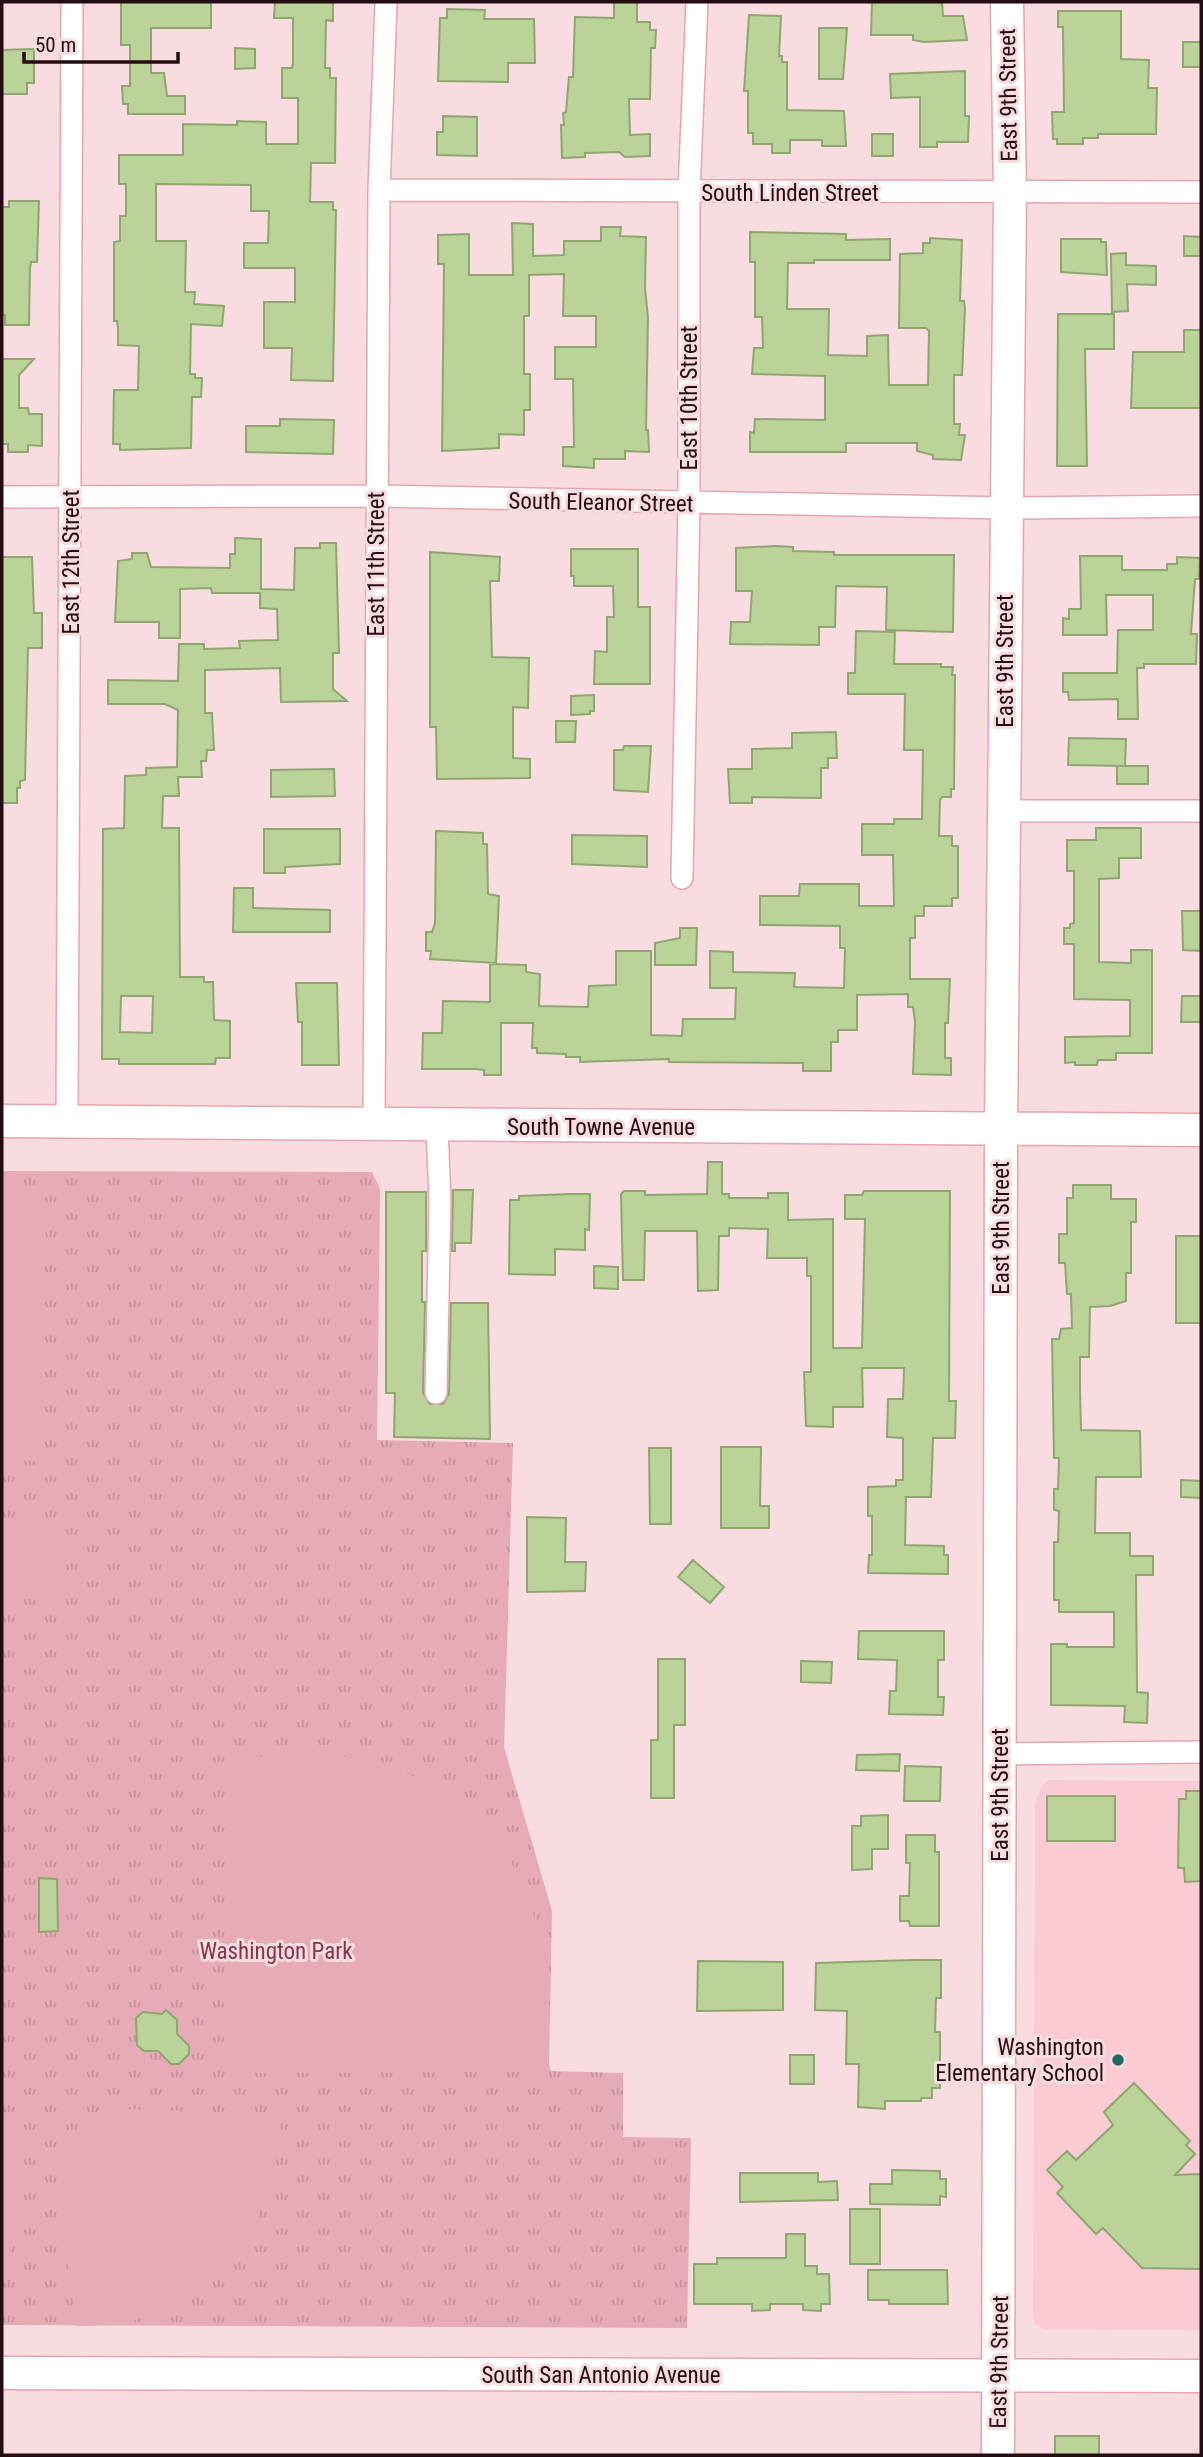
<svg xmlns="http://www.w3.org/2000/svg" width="1203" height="2457" font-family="'Roboto Condensed',sans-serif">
<defs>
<pattern id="park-tufts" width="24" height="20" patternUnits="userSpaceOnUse" patternTransform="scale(1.75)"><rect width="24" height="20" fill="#e7abb5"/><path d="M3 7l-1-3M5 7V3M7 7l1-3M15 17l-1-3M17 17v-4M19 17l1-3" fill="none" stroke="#c6929b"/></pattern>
</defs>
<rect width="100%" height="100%" fill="#f8dce0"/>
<path fill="#facbd3" d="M1048,1780l153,1v549l-158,-1 -8,-5 -2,-7 2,-513 6,-17z"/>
<path fill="url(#park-tufts)" d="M2,1171l370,1 8,17 -3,251 136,3 -9,304 48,164 -3,153 2,7 72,2v64l68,1 -4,190 -685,-3z"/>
<path fill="#e7abb5" d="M2,1190l25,1 5,6 5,-6 12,13 -8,20 5,1 -7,236h-37z
M2,1521h15l-1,76h-14z
M23,1522h42v77h-43z
M314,1755c14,1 29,0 43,3 78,13 154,77 176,154 15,51 8,108 7,160l-301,1 -15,-15 3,-300z
M100,2109l70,1 110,14c-6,37 -12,73 -28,108 -17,35 -86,81 -123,90 -16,5 -37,3 -53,4l-15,-110v-65z
M2,2112l14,20 -1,84 -13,77z"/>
<path fill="#bad399" stroke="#8fa671" stroke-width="2" fill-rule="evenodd" d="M121,2h90v26h-60v45h13l3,23h18v18h-57v-10h-5l-1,-18h8v-41h-9z
M275,2h58v19l-7,-1 -1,48h5v10h6l-1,85h-24l-1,39h23v8h3l-3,171 -42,-1 1,-32h-28v-46h31v-34h-51v-25h24l1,-32h-18v-26l-95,-1v57h30l-1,51h10l-1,12 30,2 -2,20 -31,-2 -1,50h5v4h7l-1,19h-9l-1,51 -71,2v-6h-7l1,-54h24l1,-44 -21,-1v-18l-1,-6h-3v-79l6,-1v-25h6v-32h-7v-29h64v-31l54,1v-4l29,1v22h32v-46h-16v-30h10l1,-5v-45h-19z
M614,2h23v20h13v8h6l-1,18h-4l-1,51h-21l1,36 20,-1v22l-25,1 -6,-5 -34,1v4l-23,1 -1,-33h3l-1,-12 3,-1 3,-35h4l2,-60 39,1z
M872,2h70l1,14h20l4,24 -43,2 -11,-2v-5h-42z
M447,9l38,1 -1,9h50l1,44h-27v19l-70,-1 2,-63h7z
M1058,11h63v48l28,1 -1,28h9l-1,46h-58v4h-15v6h-26v-5h-4l-1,-27h12l-1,-85h-5z
M749,15l32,1 -2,40h3v6h5v48l57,1 2,35h-24v-6h-32v13h-18v-9h-19v-11h-5v-42h-4z
M819,28h28l-4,51h-24z
M1183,42h18v25h-18z
M235,48l20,1v19l-20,1z
M34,49v34h-7v11h-25v-44z
M965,71v45h4l-1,26h-31v5h-17v-50l-29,1 -1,-24z
M443,116l34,1v39l-40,-1v-23h6z
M872,134h21v22h-21z
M9,201h30l-2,61h-6l-1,6 -1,57h-24v-10h-3v-108h7z
M512,223l21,1v32l31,-1v-14h37v-14h20l-1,9 26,1 -1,51 3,29 -2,113h2l1,22 -24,-1v8h-31v9l-31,-2v-19h11l-1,-68h-18v-32h41v-31h-33l1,-42 -35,1v41h-5v58h6v36h-6v25l-25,-1v14l-57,3 2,-187h-6v-29l31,-1v41h44z
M750,232l96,2v6l44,-1v21h-76v3h-26l-1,46h42l-1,46 39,1v-20l21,-1 1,50h39l1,-54 -3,-3h-27l1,-74 23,-1v-10h7v-5l32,2 -2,61h4l1,7 -3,67h-8v49h6l-1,11h6l-4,25 -28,-1v-4l-16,-4v-8h-71v9h-96v-20l4,1 1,-14 70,1v-44l-73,-2 2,-26h9l-1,-31h-7v-55h-5z
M1184,236l17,1v19h-17z
M1061,239h40v3h5l1,33 -46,-3z
M1126,253v12l30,1v19l-29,-1 1,27 -16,1 -1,-58z
M1058,314h56v35h-29l2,117h-30z
M1184,330h17v78h-70l2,-56h51z
M2,359h32l-15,16v33h9l1,6h13v32l-14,-1v7h-20v-8h-6z
M280,419l54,1 -1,34 -87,-2v-26h34z
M235,538l26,1v50l33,1 1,-42h25v-5h16l3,110h-6v36l14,12 -66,1 -1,-34 -75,2v43h7l2,37h-7l-1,11h-5l1,16h-24l1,19h-16l-1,32h17l1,149h24v5h9l1,38 16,1v37h-14l-1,6h-96v-5h-17l1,-230 21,-1 1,-52 21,-1v-7l31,-1 1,-57 -13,-6h-57v-24l70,1 1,-37h25v5l36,-1 -1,-7 39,-1 -1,-31 -17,-1v-15h-48l-1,-5 -31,1v49h-21v-16h-44l3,-61 14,-2v-6h15l4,14 79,1v-14h5zM121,996h32l-1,37 -32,-1z
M774,546l19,1v4l41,1v3h120l-1,77 -67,-2 1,-43 -51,-1 -1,41h-16v18l-89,-1 1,-22h19l2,-31h-16v-43z
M571,549h67v58h12v77h-56l1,-33 12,1v-35h7l-1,-31h-39v-10h-3z
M430,552l70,5 -1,24h-9l2,76 37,1 -1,50 -15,-1v51l17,1v19l-93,1 -1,-52h-6z
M1080,556h42v14h45v-6h10v-7l23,1 -1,21h-4l-4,55h6l-1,30h-52v4h-7l1,51h-20v-20l-49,1 -1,-8h-5v-19h54l1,-43h35v-35h-47l1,40h-44v-17l6,1v-10h12z
M2,557h30l2,56h8v35h-14l-3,132 -5,1v7h-3v15h-15z
M856,631l39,1 -1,32h47v3h12l-1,8h3l-1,114h-3v8h-9l-2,3 -1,36h13v10h6v52h-6v8h-28v10h-9v22h-5v41h40l-2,44h-3v35h6v17l-38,-1 2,-53 -2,-14h-5v-13l-51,1v35h-19v12h-7v29h-28v-8l-134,-1v-3l-89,3v-5h-14v-3l-29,-1v-5h-5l1,-25h-32v52h-17v-5l-8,-1h-54l1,-36h19l1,-32 47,1v-38l36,1v7l14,2 -1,32 49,1 1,-21 27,-1v-34h35v84l31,1 1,-17h52l1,-31h-26v-37l23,1v20l62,1 -1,14 50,1 1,-40h-5v-22l-80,-1v-29h39l1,-12h59v22h35l-1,-51h-31v-31h32v-5h28l1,-69h-19l1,-56h-57v-21h7z
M594,695v16h-4v3l-19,1v-19z
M556,721h20l-1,21h-19z
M836,732l1,26h-9v10h-7v30l-69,-1v6h-22l-2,-34h24v-20l40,-1v-15z
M1069,738l57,1 -1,27 -57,-1z
M624,746h27l-3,46 -34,-2v-40h9z
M1117,766h31v18h-31z
M334,769l1,27 -64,1v-27z
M1096,828h45v30h-22v20l-20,1v83l32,1v-13h21v103h-36v7h-18l-1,5h-22v-3l-10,1v-26l65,-1v-36l-56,-1v-55h-10v-16h6v-4l4,-1v-52h-7v-31h29z
M264,829h76v35l-55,3v6h-21z
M436,831l47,2v11h4l1,50 11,2 -3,67 -66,-4 1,-8h-5v-19h6l3,-9z
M572,835l75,1v31l-75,-3z
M234,888h19v20l77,2v22h-97z
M1182,911h19v40l-18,-1z
M680,928h17l-1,37h-41v-22l25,-5z
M296,983h41l2,82h-37v-43h-4z
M1182,996h19v26h-20z
M708,1162h14v32h7v4h39v-5h20v27l45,-1v129h29l3,-129h-20v-24h17l2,-4h86l-1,210h7l-1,37h-22l-2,59h-25l-1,48 39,1v9h4v19l-80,-1 1,-18h3v-39h-4v-29l28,-1v-6h7v-42l-16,-1 1,-38h15l1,-31h-42l1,39h-30v20l-27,-1 -2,-54h7v-96h-4v-18h-40l1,-29 -39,-1v8h-10l-1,54 -20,1 -1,-60h-52l-1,49h-21l-2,-86 3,-3h21v4l62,-1z
M1073,1185h38v14h25v23h-5v51h-5v28l-16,5 -20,1 -1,50h-9v32l1,41 59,1 1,46h-45l-1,56h35v23h23v19h-17l1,117 11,1 -1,30 -23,-1 1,-16 -74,-1v-61h16v3h47v-35h-55v-12h-5v-58h4l1,-31 -5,-1v-21h4l1,-31h-5l-2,-119h7l2,-10 11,-1 -1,-34h-4l-2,-31h-6v-29h8v-36h6z
M453,1190h20l-2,53h-16v8h-3z
M386,1192h40v59h-4v51h3l-2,91 7,11h13l6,-10 2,-91h37l2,136 -96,-2 1,-44h-9z
M570,1194h20l-1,36 -4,-1v21l-30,-1v26l-46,-1 1,-74h9v-4z
M1176,1236h25v87h-25z
M594,1266l24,1v22l-24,-1z
M721,1447h40l-1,59h9v22h-48z
M649,1448h22v76h-21z
M1181,1480l20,1v17l-20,-1z
M527,1517l39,1 -1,44h21l-1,29 -58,1z
M693,1560l31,27 -14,16 -32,-26z
M859,1631h85v29h-6v37h6l-1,18 -54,-1 1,-23h6l1,-31 -39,-1z
M658,1659h27v66h-11v73h-23v-58h7z
M801,1661l31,1 -1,21 -30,-1z
M900,1754l-1,17 -43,-1 1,-15z
M905,1766l36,1 -1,34h-36z
M1186,1791h15v90l-16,1 -1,-14h-6l1,-69h7z
M1047,1796h68v45h-68z
M888,1815v34h-16v20l-20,1v-44h9v-10z
M906,1835h29v17h4v74h-29l-1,-5h-9v-25h9l1,-33h-4z
M39,1878l18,1 1,52 -19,1z
M913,1960h28v38h-5l-1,34h5v56h-8v10h-11v3h-36v8l-27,-2 1,-43h-13l1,-53 -32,-1 1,-47z
M698,1961l85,1v48l-86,1z
M166,2010l11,10v14l12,12v8l-10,10h-8l-13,-13h-14l-7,-6 -1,-27 7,-6 19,2z
M790,2055h24v29h-24z
M1134,2083l56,58 -4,4 9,9 -20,21 26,-1v95l-59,-1 -39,-40 -7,6 -39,-41 6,-6 -16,-17 20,-19 9,9 37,-35 -9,-13z
M892,2170l48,1v8h6v18l-6,-1v9l-70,-1v-20h22z
M740,2173h78v9l19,-1 1,19 -98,2z
M850,2209h30v55h-30z
M786,2234h19v32h12v8h12l1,30h-9v7l-18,-1v-6h-33v6l-18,1v-7h-58v-40h23v-6h69z
M868,2270h79l1,34h-59v-4h-21z
M1055,2436h44v19h-44z"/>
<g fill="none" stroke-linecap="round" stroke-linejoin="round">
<defs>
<path id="street" d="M379,190l822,2
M2,497l375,-1 628,12 196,-2
M1004,811h197
M682,878l7,-374v-312l8,-190
M67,1122l5,-1120
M374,1125l5,-935 7,-188
M436,1393l4,-192 -3,-75
M1000,1754l201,-2"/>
<path id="secondary" d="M2,1121l1199,9
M2,2373l1199,3
M998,2455l3,-1325 9,-936 -3,-192"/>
</defs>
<use href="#street" stroke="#e7a5b1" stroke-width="24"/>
<use href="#secondary" stroke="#e7a5b1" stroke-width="35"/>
<use href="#street" stroke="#fff" stroke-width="21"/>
<use href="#secondary" stroke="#fff" stroke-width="32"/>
</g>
<circle fill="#1e6962" stroke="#f8dce0" stroke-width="2.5" cx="1118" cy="2060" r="7"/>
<g text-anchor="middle" stroke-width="6" stroke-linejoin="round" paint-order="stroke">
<g font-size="23" fill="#240d12" stroke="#f8dce0">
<text transform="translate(1008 95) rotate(-91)" y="8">East 9th Street</text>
<text x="790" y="201">South Linden Street</text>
<text transform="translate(689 398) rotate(-90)" y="8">East 10th Street</text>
<text transform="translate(601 502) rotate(1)" y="8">South Eleanor Street</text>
<text transform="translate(71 562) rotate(-90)" y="8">East 12th Street</text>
<text transform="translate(376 564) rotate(-90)" y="8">East 11th Street</text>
<text transform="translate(1005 661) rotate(-90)" y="8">East 9th Street</text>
<text x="601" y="1135">South Towne Avenue</text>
<text transform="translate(1001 1228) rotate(-90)" y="8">East 9th Street</text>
<text transform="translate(1000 1795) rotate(-90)" y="8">East 9th Street</text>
<text transform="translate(999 2362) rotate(-89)" y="8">East 9th Street</text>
<text x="601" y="2383">South San Antonio Avenue</text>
</g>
<g font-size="23" fill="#853449" stroke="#f8dce0">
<text x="276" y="1959">Washington Park</text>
</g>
<g font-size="23" fill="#240d12" stroke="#f8dce0" text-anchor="end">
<text x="1104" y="2055">Washington<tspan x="1104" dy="26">Elementary School</tspan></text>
</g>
</g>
<rect width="1203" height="2457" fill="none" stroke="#240d12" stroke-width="7"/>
<path d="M24 52v10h154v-10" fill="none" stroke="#240d12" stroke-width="3.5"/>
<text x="35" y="52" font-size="21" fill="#240d12" stroke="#f8dce0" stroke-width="5" paint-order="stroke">50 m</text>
</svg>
